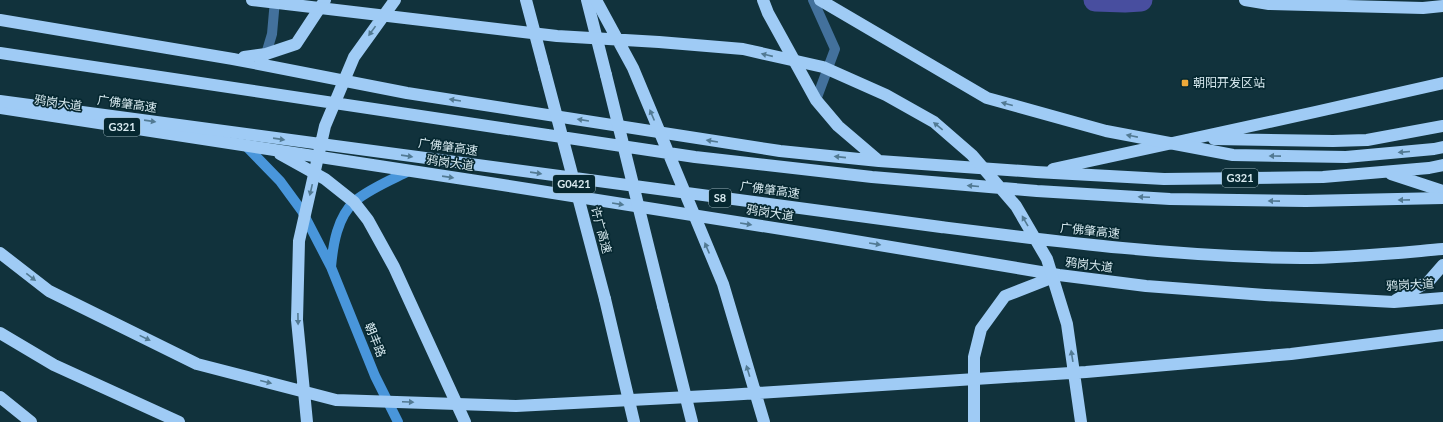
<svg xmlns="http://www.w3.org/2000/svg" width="1443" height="422" font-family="Lato,'Noto Sans SC',sans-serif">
<rect width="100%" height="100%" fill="#11323c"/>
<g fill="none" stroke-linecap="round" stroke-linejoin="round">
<path stroke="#484e9f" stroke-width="23" d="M1095,0l30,1 16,-1"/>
<path stroke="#43719c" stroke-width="10" d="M813,0l22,49 -19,51
M266,54l6,-20 3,-34"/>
<path stroke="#4996db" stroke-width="10" d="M245,145l35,36 22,30 29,56 44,109 23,46
M331,267c2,-22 6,-50 24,-66 16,-13 36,-21 54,-30"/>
<path stroke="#9fcbf5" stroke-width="12" d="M526,0l18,68
M587,0l19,75
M763,0l5,13 48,87 22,26 41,35
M1245,0l24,4 154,4 20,-2
M0,20l233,39 174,34 373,58 99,10 157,11 128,7 159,-2 106,-9 14,-3
M244,57l22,-3 30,-10 29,-44
M0,108l490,75 329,52 240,40 87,11 119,9 129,7 49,-4
M1214,139l119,2 34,-1 76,-14
M280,154l45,25 29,23 14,18 26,47 71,155
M1053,169l262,-57 128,-29
M1391,174l52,17
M605,299l29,123
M1396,300l33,-19 14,-16
M663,306l29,116
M0,333l54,32 125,57
M0,397l31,25
M974,422v-65l7,-28 24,-33 54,-21"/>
<path stroke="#9fcbf5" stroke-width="12" d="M252,0l305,36 102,6 84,7 80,18 63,28 48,27 38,33 44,51 31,53 20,65 14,98
M596,0l37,68 90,216 41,138
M820,0l167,98 119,33 127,24 113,2 88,-8 9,-2
M0,53l695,104 177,20 165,14 133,8 136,2 137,-3
M544,68l61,231
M606,75l57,231
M0,101l941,126c120,15 239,30 360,31 47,0 95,-5 142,-9
M0,253l49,38 148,73 139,36 180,6 211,-11 359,-23 205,-18 152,-19
M307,422l-10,-102 2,-79 26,-115 29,-69 41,-57"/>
</g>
<defs><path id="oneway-solid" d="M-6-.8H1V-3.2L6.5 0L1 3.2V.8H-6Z"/></defs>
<g fill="#527a93">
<use href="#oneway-solid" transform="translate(372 31) rotate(126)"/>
<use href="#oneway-solid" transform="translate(767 55) rotate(-167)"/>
<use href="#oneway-solid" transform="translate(455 100) rotate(-171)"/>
<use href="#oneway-solid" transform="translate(1007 104) rotate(-165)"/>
<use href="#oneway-solid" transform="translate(652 115) rotate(-113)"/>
<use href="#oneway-solid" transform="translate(583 120) rotate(-171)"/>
<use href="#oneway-solid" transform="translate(150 121) rotate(8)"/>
<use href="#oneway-solid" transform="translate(938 126) rotate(-141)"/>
<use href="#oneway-solid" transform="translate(1132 136) rotate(-169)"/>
<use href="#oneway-solid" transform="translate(279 139) rotate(8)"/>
<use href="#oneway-solid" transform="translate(712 141) rotate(-171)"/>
<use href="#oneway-solid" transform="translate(1404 152) rotate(175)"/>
<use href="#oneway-solid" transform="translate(407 156) rotate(8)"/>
<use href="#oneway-solid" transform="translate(1275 156) rotate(-179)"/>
<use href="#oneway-solid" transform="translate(840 157) rotate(-174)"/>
<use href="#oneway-solid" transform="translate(536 173) rotate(8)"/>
<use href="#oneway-solid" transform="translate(448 177) rotate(8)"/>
<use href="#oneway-solid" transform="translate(973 186) rotate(-175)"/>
<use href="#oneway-solid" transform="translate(311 190) rotate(103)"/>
<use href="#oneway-solid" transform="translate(1144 197) rotate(-177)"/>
<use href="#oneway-solid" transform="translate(1404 200) rotate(179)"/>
<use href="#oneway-solid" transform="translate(1274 201) rotate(-179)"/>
<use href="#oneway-solid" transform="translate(618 204) rotate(9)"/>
<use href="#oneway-solid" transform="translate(1025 221) rotate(-120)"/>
<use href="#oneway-solid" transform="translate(746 224) rotate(9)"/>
<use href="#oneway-solid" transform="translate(875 244) rotate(9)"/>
<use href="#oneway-solid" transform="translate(707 248) rotate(-113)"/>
<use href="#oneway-solid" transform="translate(31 277) rotate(38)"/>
<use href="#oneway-solid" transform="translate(298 319) rotate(89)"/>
<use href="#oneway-solid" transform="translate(145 338) rotate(26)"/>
<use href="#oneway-solid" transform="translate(1072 356) rotate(-99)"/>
<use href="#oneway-solid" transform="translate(748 371) rotate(-107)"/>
<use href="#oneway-solid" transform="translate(266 382) rotate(14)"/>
<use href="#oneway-solid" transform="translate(408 402) rotate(2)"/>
</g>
<rect fill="#eca93a" stroke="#062831" stroke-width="1.5" x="1181" y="79" width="8" height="8" rx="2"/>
<g text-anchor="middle" stroke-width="3.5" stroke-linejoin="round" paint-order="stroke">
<g fill="#062831" stroke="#98afb6" stroke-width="1">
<rect x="104" y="118" width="36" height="18" rx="3"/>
<rect x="1222" y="169" width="36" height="18" rx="3"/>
<rect x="553" y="175" width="42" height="18" rx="3"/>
<rect x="709" y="189" width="22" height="18" rx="3"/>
</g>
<g font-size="11" font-weight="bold" fill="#d7e9ef">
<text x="122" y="131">G321</text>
<text x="1240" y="182">G321</text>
<text x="574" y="188">G0421</text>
<text x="720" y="202">S8</text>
</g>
<g font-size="12" fill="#d7e9ef" stroke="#062831" text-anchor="start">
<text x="1193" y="87">朝阳开发区站</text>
</g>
<g font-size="12" fill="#d7e9ef" stroke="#062831">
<text transform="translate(58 103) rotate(8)" y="4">鸦岗大道</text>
<text transform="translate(127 104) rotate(8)" y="4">广佛肇高速</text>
<text transform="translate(448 147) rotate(8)" y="4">广佛肇高速</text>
<text transform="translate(450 163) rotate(8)" y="4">鸦岗大道</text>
<text transform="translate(770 190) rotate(8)" y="4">广佛肇高速</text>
<text transform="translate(770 213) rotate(9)" y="4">鸦岗大道</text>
<text transform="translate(601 230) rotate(75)" y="4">许广高速</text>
<text transform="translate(1090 231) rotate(6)" y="4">广佛肇高速</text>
<text transform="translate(1089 265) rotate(7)" y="4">鸦岗大道</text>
<text transform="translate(1410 285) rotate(-3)" y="4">鸦岗大道</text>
<text transform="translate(375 340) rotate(68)" y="4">朝丰路</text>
</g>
</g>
</svg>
